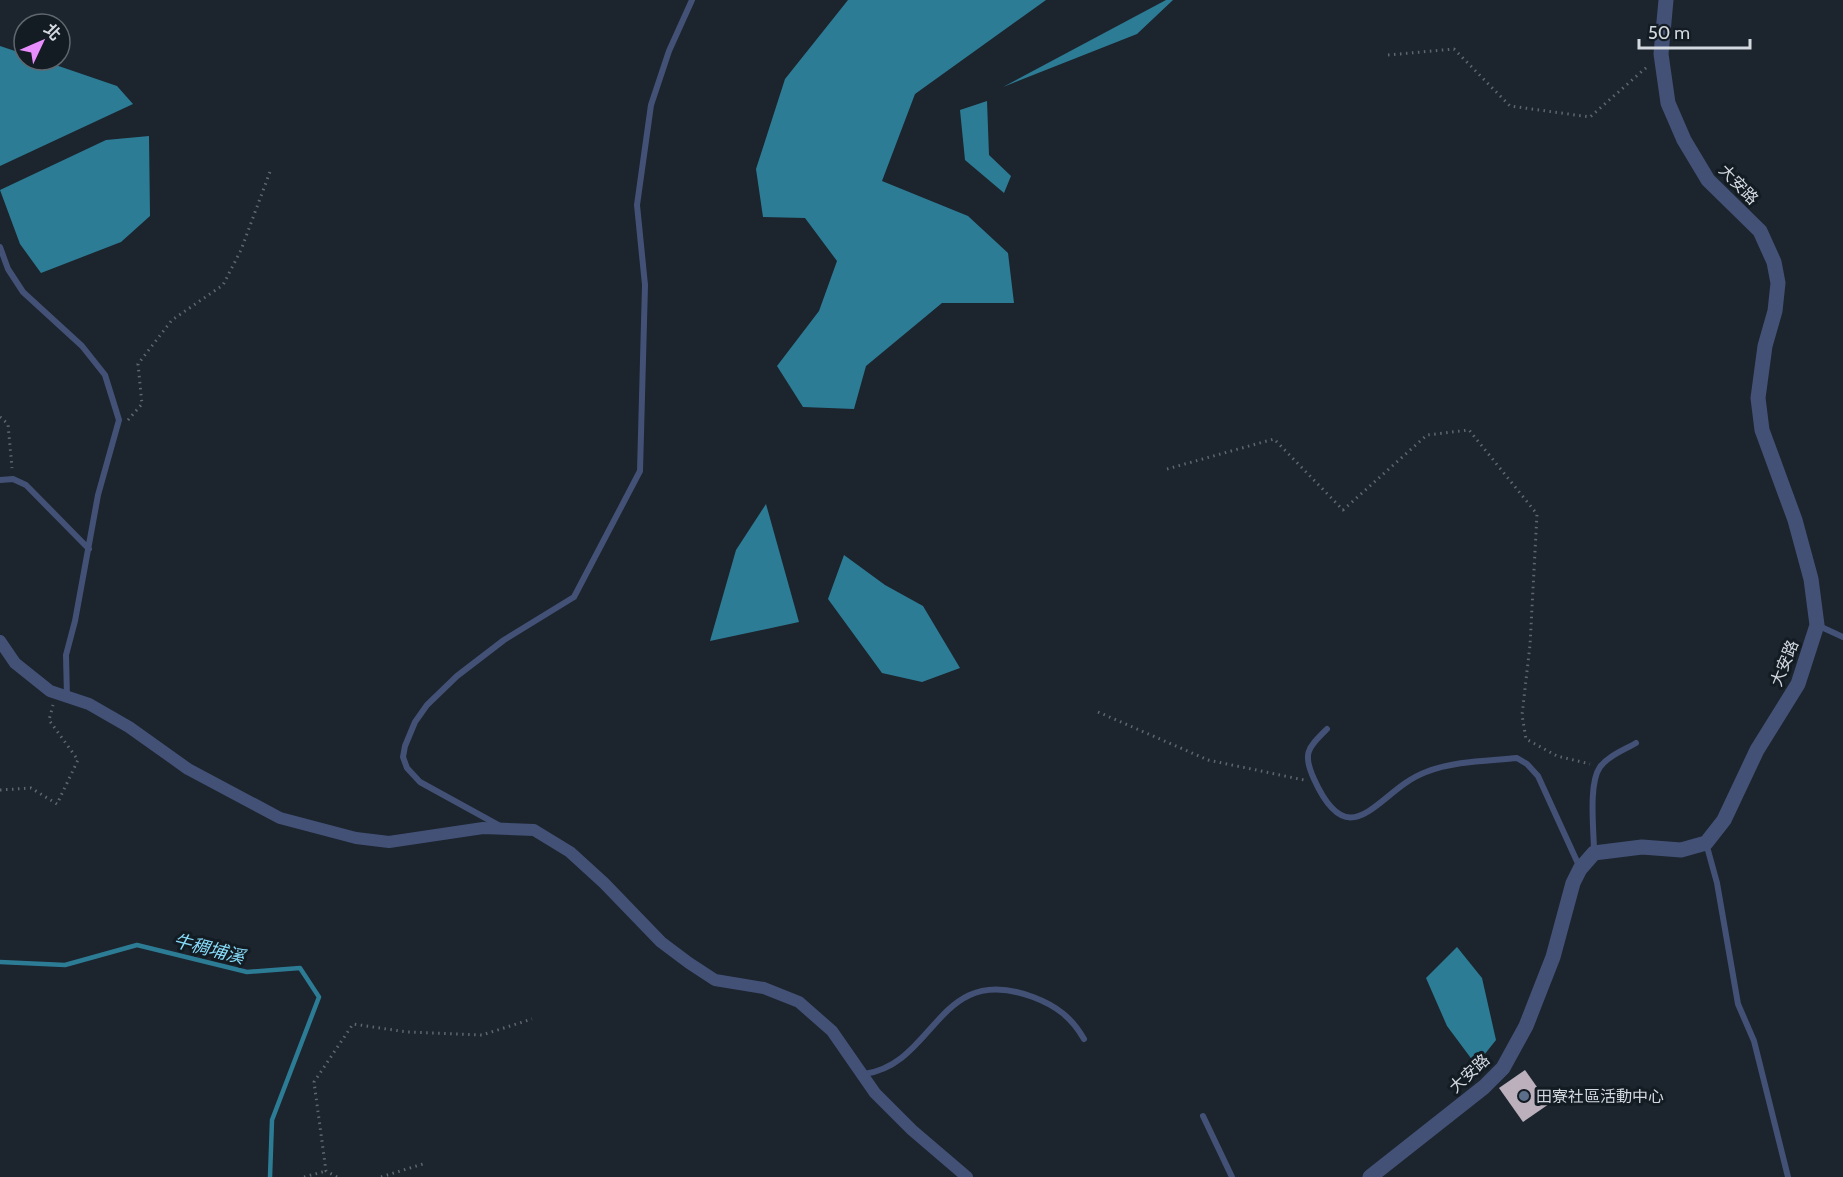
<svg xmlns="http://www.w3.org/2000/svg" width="1843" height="1177" font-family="Cabin,'Noto Sans TC',sans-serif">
<rect width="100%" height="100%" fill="#1c242d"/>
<path fill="#2d7c95" d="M848,0h198l-131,94 -33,87 86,35 40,37 6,50h-72l-76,63 -12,43 -51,-2 -26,-41 42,-55 18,-50 -32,-43 -42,-1 -7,-48 29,-90z
M1166,0h7l-36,34 -134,53z
M0,46l24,8v6h17l76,26 16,18 -133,62z
M987,101l2,54 22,21 -7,17 -39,-33 -5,-50z
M149,136l1,80 -29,26 -80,31 -21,-29 -20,-54 106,-50z
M766,504l33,118 -89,19 26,-91z
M844,555l41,30 38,21 37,62 -38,14 -40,-9 -54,-74z
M1457,947l25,31 14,62 -20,25 -29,-39 -21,-48z"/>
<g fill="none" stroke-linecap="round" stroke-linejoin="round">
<path stroke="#2d7c95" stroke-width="4.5" d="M0,962l65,3 72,-20 110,27 53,-4 19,29 -47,123 -2,57"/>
</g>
<path fill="#bbb0bc" d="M1525,1070l24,34 -26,18 -24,-34z"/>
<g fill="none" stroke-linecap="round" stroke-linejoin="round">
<path stroke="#5f666e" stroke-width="3" stroke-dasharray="1.5 4.5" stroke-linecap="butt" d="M1388,55l66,-6 56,57 80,11 58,-51
M0,417l8,7 4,44
M128,420l14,-16 -4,-40 34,-44 51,-35 18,-35 30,-81
M1167,469l107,-30 69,71 84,-75 42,-5 68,84 -7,131 -8,70 4,24 31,17 33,8
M1098,712l110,48 96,20
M0,790l31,-2 26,16 21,-44 -29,-40 4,-15
M304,1177l22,-6
M337,1177l-11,-6 -12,-89 39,-58 54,8 75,3 50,-16
M381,1177l45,-14"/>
<path stroke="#435177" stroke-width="6" d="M0,247l8,22 15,23 59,54 23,29 14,45 -21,75 -23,126 -9,34 1,43
M0,480l13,-1 13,6 63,64
M1817,625l26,12
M1327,729c-19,19 -25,24 -13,50 37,82 65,10 112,-7 28,-11 61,-11 91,-14l10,6 11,12 42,92
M500,826l-80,-44 -13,-14 -4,-11 2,-11 10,-24 12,-17 30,-29 47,-36 70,-43 66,-126 5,-186 -8,-80 14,-100 18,-54 23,-51
M1706,843l11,40 21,121 16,37 34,136
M1594,852c0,-21 -6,-68 6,-85 8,-11 24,-17 36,-24
M864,1074c73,-10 73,-113 169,-77 24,9 39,21 51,42
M1203,1116l29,61"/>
<path stroke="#435177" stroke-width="12" d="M0,641l15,22 35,28 39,13 40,23 59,42 92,49 76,20 33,4 94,-14 51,2 36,22 34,31 57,59 28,21 26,17 49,8 35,14 33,29 43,62 37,37 55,47"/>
<path stroke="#435177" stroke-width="15" d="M1370,1177l114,-90 19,-19 23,-42 27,-69 20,-74 7,-14 14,-16 48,-6 39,3 25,-7 18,-23 33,-70 41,-66 19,-59 -6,-46 -16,-59 -33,-90 -4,-32 7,-52 10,-35 3,-28 -4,-21 -14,-31 -52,-51 -24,-40 -16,-37 -7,-49 5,-54"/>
</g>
<circle fill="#5c6f8a" stroke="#131b23" stroke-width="2" cx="1524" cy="1096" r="6"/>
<g text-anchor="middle" stroke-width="6" stroke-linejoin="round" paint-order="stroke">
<g font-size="16" fill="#d4d9e0" stroke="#131b23">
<text transform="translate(1739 184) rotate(46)" y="6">大安路</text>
<text transform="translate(1784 663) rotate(-68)" y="6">大安路</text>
<text transform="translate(1469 1073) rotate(-43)" y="6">大安路</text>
</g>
<g font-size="16" fill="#d4d9e0" stroke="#131b23" text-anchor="start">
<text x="1536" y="1102">田寮社區活動中心</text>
</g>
<g font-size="18" font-style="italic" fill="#86daf8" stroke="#131b23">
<text transform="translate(209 949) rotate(14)" y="6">牛稠埔溪</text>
</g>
</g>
<g transform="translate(42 42) rotate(46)"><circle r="28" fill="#131b23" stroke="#60676f" stroke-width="1.5"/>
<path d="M0-4.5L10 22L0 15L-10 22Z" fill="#e98efe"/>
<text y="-9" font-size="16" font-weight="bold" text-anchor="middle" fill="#d4d9e0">北</text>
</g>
<path d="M1639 39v9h111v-9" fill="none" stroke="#d4d9e0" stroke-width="3"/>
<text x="1648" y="39" font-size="18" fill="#d4d9e0" stroke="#131b23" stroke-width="4.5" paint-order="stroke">50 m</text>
</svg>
